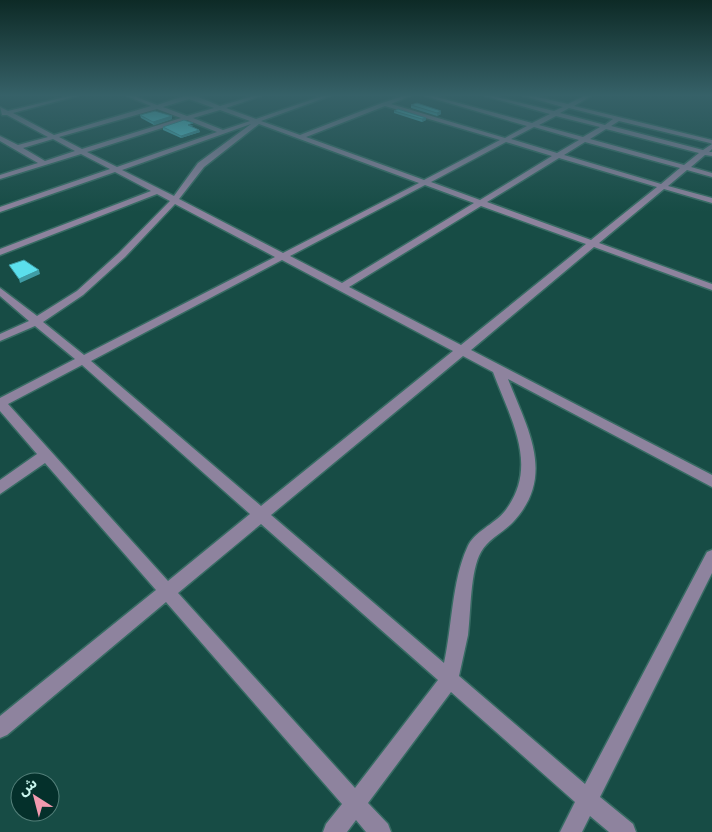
<svg xmlns="http://www.w3.org/2000/svg" width="712" height="832" font-family="Karla,'Noto Sans Arabic',sans-serif">
<rect width="100%" height="100%" fill="#174c45"/>
<g fill="none" stroke-linecap="round" stroke-linejoin="round">
<defs>
<path id="minor" d="M69,96h8l-64,17 41,22 97,-29 -24,-10h7l23,9 27,-9h12l24,10 33,-10h8l-35,12 30,11 66,-23h8l-69,25 39,14 82,-32 21,-7h7l-19,8 114,34 22,-12 -102,-30h8l99,27 18,-9 -65,-18h8l61,15 9,-4 -39,-11h9l35,8 16,-8h7l-17,10 138,34v9l-3,3h3v4l-7,-1 -14,12 21,6v4l-25,-7 -19,16 44,12v5l-48,-14 -65,54 113,41v6l-118,-43 -123,103 241,125v12l-204,-108c19,49 48,96 6,142 -10,11 -26,18 -33,31 -11,19 -10,60 -13,83 -3,14 -6,27 -9,41l126,108 122,-232 5,-2v23l-112,224 33,27 3,8h-27l-19,-16 -8,16h-22l15,-30 -124,-110 -83,111 20,21 3,8h-25l-10,-12 -9,12h-24l3,-8 16,-20 -176,-202 -159,133 -7,3v-22l156,-126 -111,-127 -45,31v-14l37,-26 -37,-43v-13l75,-39 -40,-33 -35,15v-7l29,-13 -29,-25v-8l37,28 40,-25 42,-38 51,-52 -13,-7 -157,61v-6l151,-58 -36,-19 -115,40v-5l110,-38 -29,-15 -81,25v-4l38,-12 -38,-22v-5l18,9 30,-8 -41,-22h-5l-2,-8 8,4zM189,99l25,9 -27,8 -24,-9zM385,106l115,34 -76,40 -118,-43zM569,108l44,11 -8,6 -45,-12zM157,109l24,9 -99,31 -23,-12zM220,110l30,11 -27,9 -30,-12zM556,116l44,11 -17,10 -44,-12zM187,120l30,12 -100,35 -30,-15zM619,121l91,22 2,1 -9,6 -92,-24zM251,124l-53,39 -24,33 -52,-26zM259,124l160,59 -136,70 -104,-54 25,-32zM534,127l45,13 -22,13 -46,-14zM606,129l93,24 -15,12 -94,-26zM53,139l22,12 -30,10 -22,-13zM506,142l46,14 -72,44 -49,-18zM585,142l95,26 -19,16 -97,-29zM559,158l98,29 -66,53 -104,-38zM425,185l49,18 -132,80 -52,-27zM175,204l100,53 -191,98 -41,-33 40,-27 42,-38zM481,206l105,38 -125,101 -112,-58zM282,260l171,91 -192,155 -170,-145zM463,356l30,16c17,46 47,94 12,139 -11,14 -31,20 -38,37 -15,33 -15,79 -23,115l-173,-148zM82,365l168,149 -82,67 -160,-177zM261,524l177,156 -83,108 -177,-195z"/>
</defs>
<use href="#minor" stroke="#376b63" stroke-width="3"/>
<use href="#minor" fill="#8e839e" fill-rule="evenodd"/>
</g>
<path fill="#4ec0cb" d="M411,105l30,9 -4,2 -26,-8z
M394,111l32,7v2l-4,2 -28,-9z
M140,115l32,1v3l-18,6 -13,-7z
M194,125l-3,1 8,4 1,2 -19,6 -18,-8v-3z"/>
<path fill="#409ca5" d="M441,111v3l-4,2v-3z
M172,116v3l-18,6 -1,-3z
M426,118v2l-4,2v-3z
M199,130l1,2 -19,6v-2z
M39,270l1,4 -20,9 -1,-4z"/>
<path fill="#5bdfec" stroke="#409ca5" d="M417,103l24,8 -4,2 -26,-8z
M398,109l28,9 -4,1 -28,-8z
M155,111l17,5 -19,6 -13,-7z
M184,120l9,3 -5,2 11,5 -18,6 -18,-9z
M24,260l15,10 -20,9 -10,-14z"/>
<linearGradient id="sky" x2="0" y2="1"><stop stop-color="#0d2a26"/><stop offset="0.45" stop-color="#366168"/><stop offset="1" stop-color="#366168" stop-opacity="0"/></linearGradient>
<rect width="712" height="212" fill="url(#sky)"/>
<g transform="translate(35 797) rotate(324)"><circle r="24" fill="#04302b" stroke="#537f79"/>
<path d="M0-4L9 19L0 12L-9 19Z" fill="#f29aaf"/>
<text y="-8" font-size="14" font-weight="bold" text-anchor="middle" fill="#c9f6ee">ش</text>
</g>
</svg>
